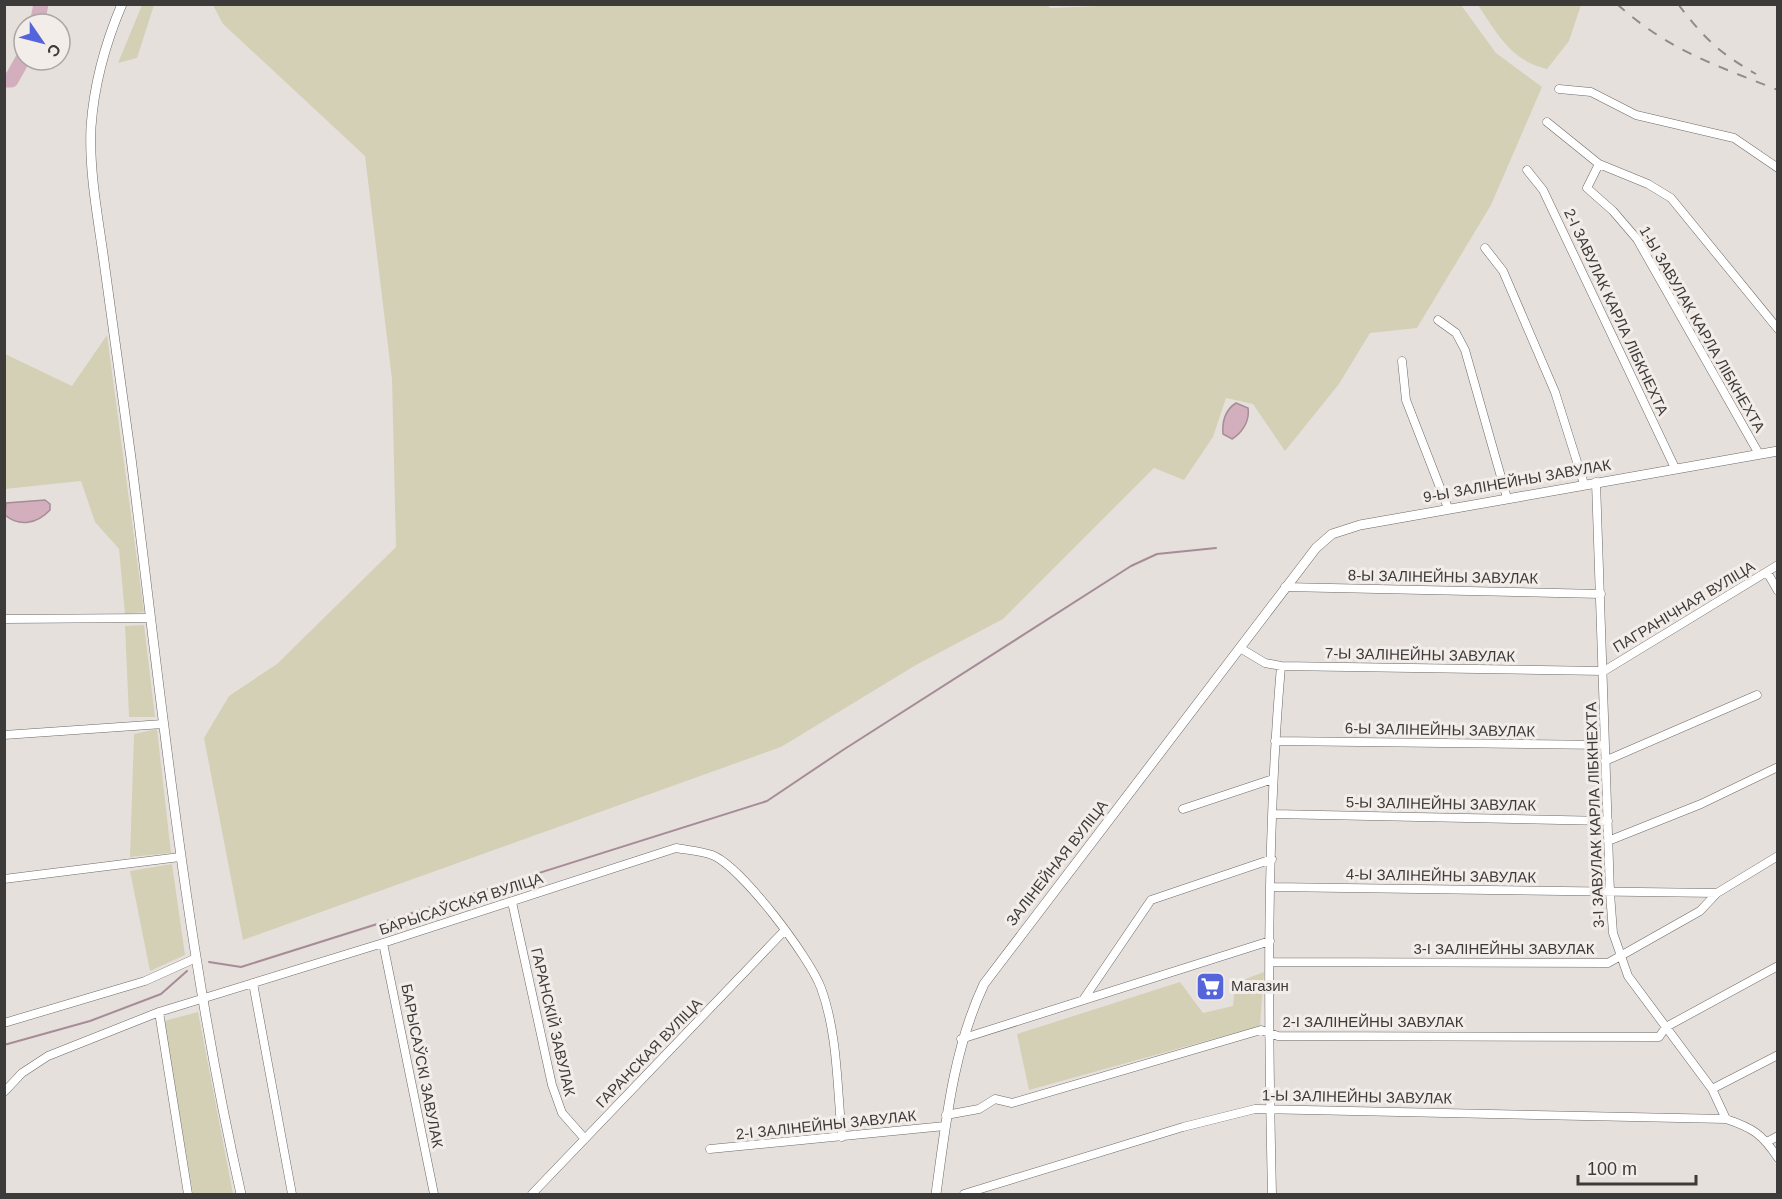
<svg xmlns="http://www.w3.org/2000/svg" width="1782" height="1199" font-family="Arial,sans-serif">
<rect width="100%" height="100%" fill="#e6e0dd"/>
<path fill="#d4d0b6" d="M142,5h12l-17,53 -19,5z
M1046,5l5,3 95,-4 315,1 35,48 46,34 -51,118 -74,123 -47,5 -31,51 -54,67 -32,-47 -27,-6 -13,39 -29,43 -30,-12 -151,151 -87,46 -135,82 -538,193 -39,-202 25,-42 48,-32 119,-117 -4,-168 -27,-223 -142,-132 -10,-19z
M1478,5h103l-12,36 -22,28c-35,-7 -51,-37 -69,-64z
M107,335l37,277 -19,2 -6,-65 -24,-27 -14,-41 -76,8v-135l67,32z
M144,625l11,92h-26l-4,-91z
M157,729l14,124 -41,4 4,-123z
M172,864l13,91 -35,16 -20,-100z
M1264,972l-4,54 -231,64 -12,-56 163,-52 23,31 30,-7 2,-23z
M198,1012l35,182h-40l-29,-173z"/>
<path fill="#d3afbd" stroke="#a68c96" stroke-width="1.5" d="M1236,403l12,5c2,13 -6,25 -16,31l-9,-5c-1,-13 2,-24 13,-31z
M45,500l5,4v6c-13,14 -31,17 -45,5l1,-12z"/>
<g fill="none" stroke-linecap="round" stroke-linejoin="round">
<path stroke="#a68c96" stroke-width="2" d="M209,962l32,5 526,-166 76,-51 288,-184 26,-12 59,-6
M4,1045l86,-24 71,-27 26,-23"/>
<path stroke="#d3afbd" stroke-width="15" d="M37,24l4,-20
M4,80h7l13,-23"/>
<defs>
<path id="minor" d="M1559,89l32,3 45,23 98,23 44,30
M1547,122l52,42 49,20 23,14 107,131
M1599,164l-12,24 26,23 24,28 122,215
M1527,170l16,20 132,278
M1485,248l18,23 52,121 29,92
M1438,320l18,13 9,17 42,148
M1402,361l4,39 42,108
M1596,482l14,411 3,40 15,43 84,113 14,30c27,9 36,15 52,39
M1767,572l11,19
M1285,587l316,7
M4,619l146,-1
M1240,648l25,15 16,3 323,5 174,-106
M4,735l159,-11
M1275,741l330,4
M1605,761l152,-66
M1183,809l90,-30
M1273,814l335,7
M1608,841l93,-37 77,-37
M4,879l176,-22
M1272,887l445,6 61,-37
M512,902l40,183 10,28 23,26
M383,943l51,251
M1270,962l338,1 92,-52 17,-18
M253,983l39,211
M1083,1000l68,-100 121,-41
M159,1012l29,182
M4,1023l141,-42 51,-23
M961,1039l309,-98
M1712,1089l66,-34
M4,1092l18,-19 26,-17 111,-44 224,-69 293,-95c11,2 25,3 36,7 29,11 98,103 109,133 17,46 16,101 21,149
M946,1115l33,-6 16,-10 17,4 249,-73 17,6 381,1 7,-10 112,-61
M1767,1142l11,-6
M710,1149l235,-23
M532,1194l253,-264
M964,1194l219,-67 72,-18 471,10
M1272,1194c-4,-175 -6,-353 9,-528"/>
<path id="tertiary" d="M122,4c-17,40 -28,80 -31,123 -2,42 6,85 12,127 9,68 19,136 28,204 31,246 55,494 110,736
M936,1194c10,-72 17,-144 48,-210l332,-436 16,-14 28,-9 418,-74"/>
</defs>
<use href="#minor" stroke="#6e6966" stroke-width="9"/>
<use href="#tertiary" stroke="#6e6966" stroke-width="10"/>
<use href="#minor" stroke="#fff" stroke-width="8"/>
<use href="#tertiary" stroke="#fff" stroke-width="9"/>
<path stroke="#908c8a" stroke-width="2" stroke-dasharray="10 10" stroke-linecap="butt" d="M1617,4c51,46 98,61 161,86
M1678,4c26,34 41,49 78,70"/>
</g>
<defs>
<symbol id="supermarket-square" viewBox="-11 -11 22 22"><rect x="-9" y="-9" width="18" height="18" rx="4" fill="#5465db" stroke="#f3edea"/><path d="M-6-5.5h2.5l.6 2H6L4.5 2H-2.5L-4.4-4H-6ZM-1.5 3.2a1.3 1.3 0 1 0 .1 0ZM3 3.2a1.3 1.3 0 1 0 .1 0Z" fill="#fff"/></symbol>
</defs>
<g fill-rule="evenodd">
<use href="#supermarket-square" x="1194" y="970" width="33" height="33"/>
</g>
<g text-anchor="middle" stroke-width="6" stroke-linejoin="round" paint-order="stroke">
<g font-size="15" fill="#3d3b3a" stroke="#f3edea">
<text transform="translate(1616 312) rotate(65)" y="5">2-І ЗАВУЛАК КАРЛА ЛІБКНЕХТА</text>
<text transform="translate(1702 329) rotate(60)" y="5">1-Ы ЗАВУЛАК КАРЛА ЛІБКНЕХТА</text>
<text transform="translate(1517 481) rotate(-10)" y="5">9-Ы ЗАЛІНЕЙНЫ ЗАВУЛАК</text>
<text transform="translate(1443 577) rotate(1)" y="5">8-Ы ЗАЛІНЕЙНЫ ЗАВУЛАК</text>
<text transform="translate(1684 607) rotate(-31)" y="5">ПАГРАНІЧНАЯ ВУЛІЦА</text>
<text transform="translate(1420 655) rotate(1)" y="5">7-Ы ЗАЛІНЕЙНЫ ЗАВУЛАК</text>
<text transform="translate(1440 730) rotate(1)" y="5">6-Ы ЗАЛІНЕЙНЫ ЗАВУЛАК</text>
<text transform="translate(1441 804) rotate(1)" y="5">5-Ы ЗАЛІНЕЙНЫ ЗАВУЛАК</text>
<text transform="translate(1595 815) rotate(-92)" y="5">3-І ЗАВУЛАК КАРЛА ЛІБКНЕХТА</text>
<text transform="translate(1057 863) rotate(-52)" y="5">ЗАЛІНЕЙНАЯ ВУЛІЦА</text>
<text transform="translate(1441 876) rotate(1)" y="5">4-Ы ЗАЛІНЕЙНЫ ЗАВУЛАК</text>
<text transform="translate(461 904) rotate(-18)" y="5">БАРЫСАЎСКАЯ ВУЛІЦА</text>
<text x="1504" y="954">3-І ЗАЛІНЕЙНЫ ЗАВУЛАК</text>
<text transform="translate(553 1022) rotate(77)" y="5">ГАРАНСКІЙ ЗАВУЛАК</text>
<text x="1373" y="1027">2-І ЗАЛІНЕЙНЫ ЗАВУЛАК</text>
<text transform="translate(649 1053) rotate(-46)" y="5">ГАРАНСКАЯ ВУЛІЦА</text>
<text transform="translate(422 1066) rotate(79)" y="5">БАРЫСАЎСКІ ЗАВУЛАК</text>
<text transform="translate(1357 1097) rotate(1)" y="5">1-Ы ЗАЛІНЕЙНЫ ЗАВУЛАК</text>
<text transform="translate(826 1125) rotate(-6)" y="5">2-І ЗАЛІНЕЙНЫ ЗАВУЛАК</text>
</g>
<g font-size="15" fill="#3d3b3a" stroke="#f3edea" text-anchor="start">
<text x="1231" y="991">Магазин</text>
</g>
</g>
<rect width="1782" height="1199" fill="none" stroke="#3d3b3a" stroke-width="12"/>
<g transform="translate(42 42) rotate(125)"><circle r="28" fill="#f3edea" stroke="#aaa6a4" stroke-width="1.5"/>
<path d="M0-4.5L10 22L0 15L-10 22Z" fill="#5465db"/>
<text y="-9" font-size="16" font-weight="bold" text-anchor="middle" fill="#3d3b3a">С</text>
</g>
<path d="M1578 1175v9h118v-9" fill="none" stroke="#3d3b3a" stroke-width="3"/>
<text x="1587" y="1175" font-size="18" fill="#3d3b3a" stroke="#f3edea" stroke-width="4.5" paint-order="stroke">100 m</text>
</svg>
